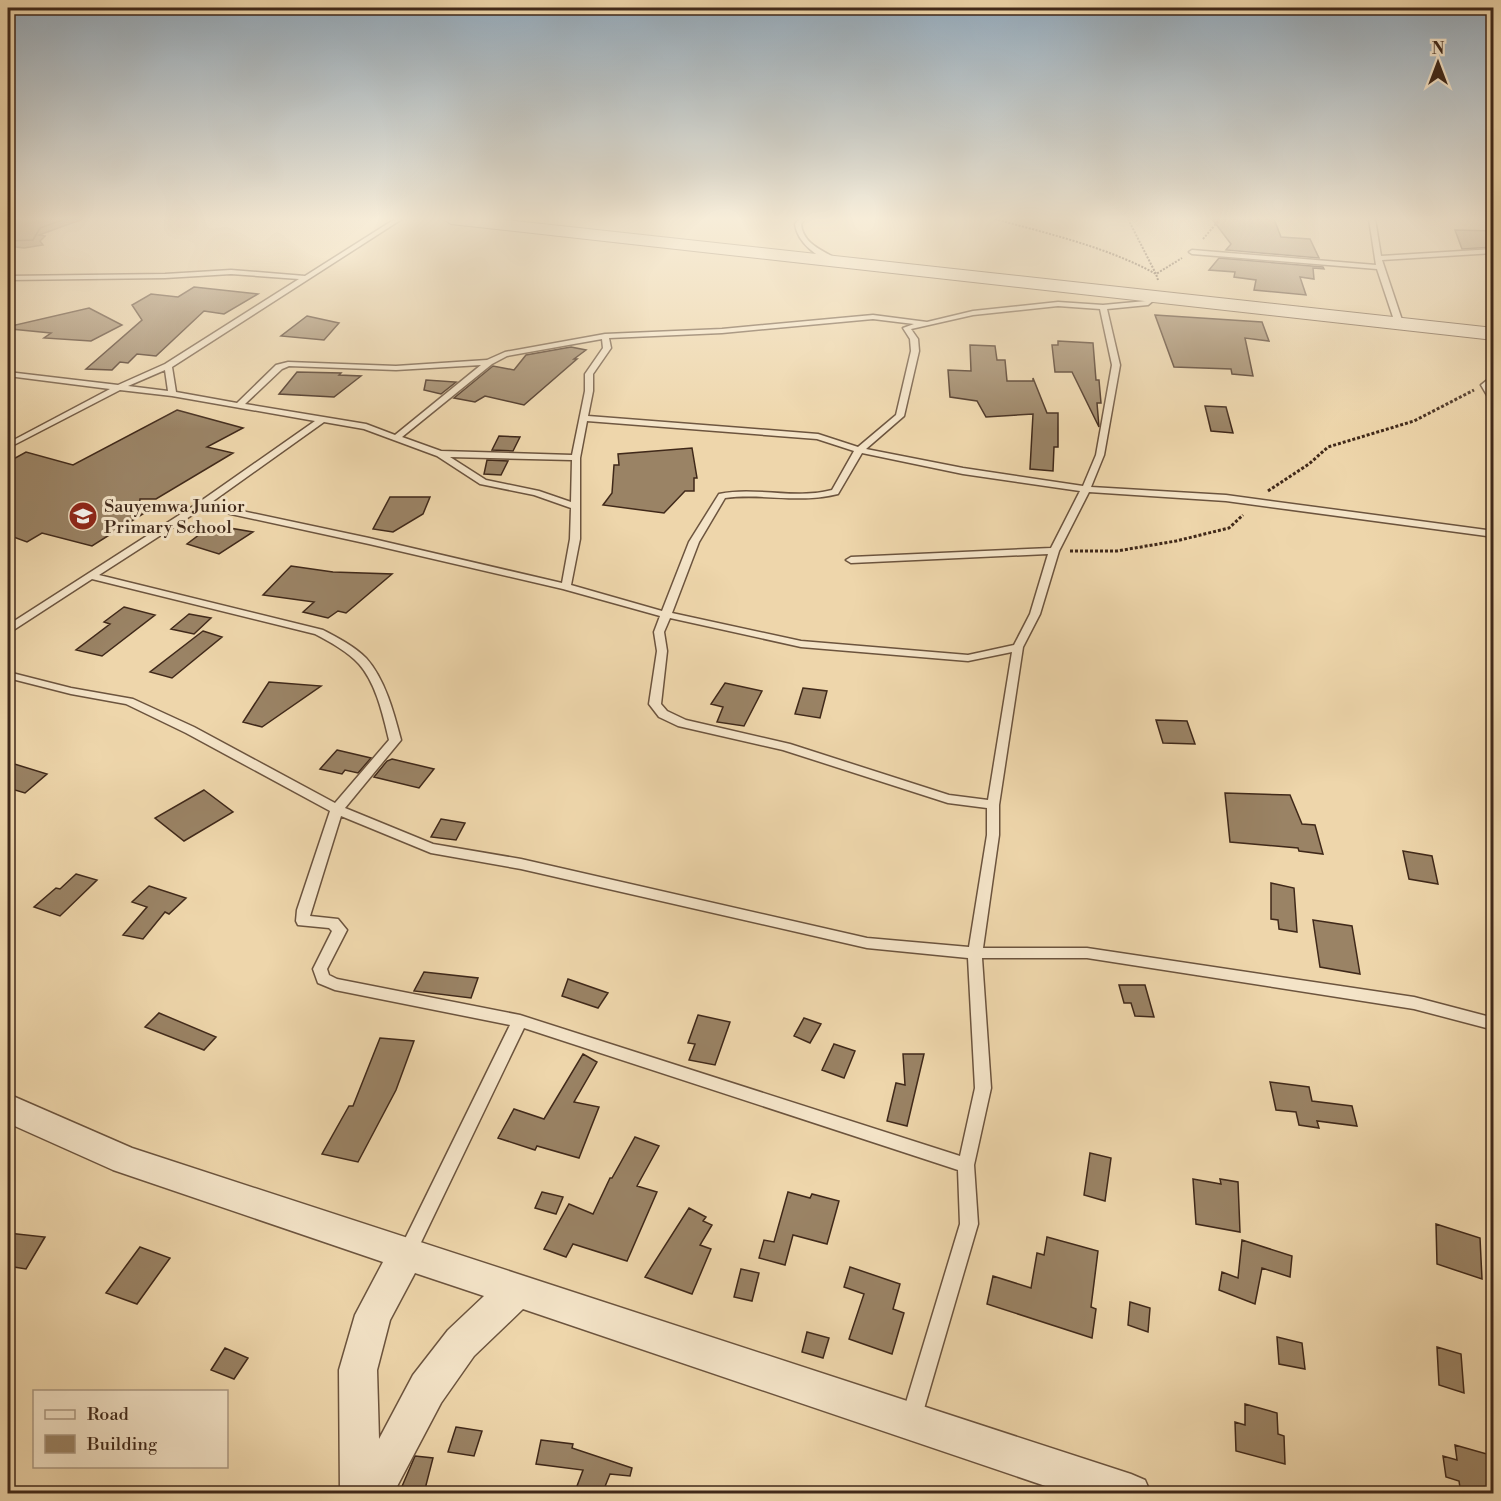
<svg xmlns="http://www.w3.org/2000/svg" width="1501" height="1501" font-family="'Libre Bodoni',serif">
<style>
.water{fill:#b39b7a;stroke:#856d54;stroke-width:1.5}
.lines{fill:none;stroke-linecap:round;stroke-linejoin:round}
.shore{stroke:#7a624a;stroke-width:1.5}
.building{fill:#9a8365;stroke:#40291a;stroke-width:1.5}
.service-casing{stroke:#6c543e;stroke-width:3}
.minor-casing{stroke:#6c543e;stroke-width:3}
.tertiary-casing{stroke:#6c543e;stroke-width:2}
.path-far1{stroke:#40291a;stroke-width:2;stroke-dasharray:2 1.5;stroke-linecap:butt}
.path{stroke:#40291a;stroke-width:3;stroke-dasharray:3 2;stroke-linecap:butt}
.service{fill:#f4e4c8;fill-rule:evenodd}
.minor{fill:#f4e4c8;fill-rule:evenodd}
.tertiary{fill:#f4e4c8;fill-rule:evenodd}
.labels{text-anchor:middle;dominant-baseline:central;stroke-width:6;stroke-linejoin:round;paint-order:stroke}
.far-poi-label{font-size:18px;fill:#40291a;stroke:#f4e4c8;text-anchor:start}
</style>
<rect width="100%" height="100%" fill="#eed6ab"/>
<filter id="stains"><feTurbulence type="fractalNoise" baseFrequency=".00333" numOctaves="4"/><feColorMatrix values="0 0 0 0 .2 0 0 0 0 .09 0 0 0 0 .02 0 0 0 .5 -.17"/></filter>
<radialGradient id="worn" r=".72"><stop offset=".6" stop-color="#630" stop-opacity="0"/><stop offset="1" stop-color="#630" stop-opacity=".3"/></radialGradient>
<!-- water -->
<path class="water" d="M8 219H83L39 235 45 236 40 241 43 245 24 248 8 246Z"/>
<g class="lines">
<!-- shore -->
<path class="shore" d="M8 241 33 240 40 228 65 219"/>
</g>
<!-- building -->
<path class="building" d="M1212 219H1274L1281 237 1310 239 1319 258 1226 250 1231 244Z
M1455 230 1494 231V247L1462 249Z
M1219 258 1323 267 1324 269 1313 268 1314 279 1300 277 1306 295 1254 290 1256 280 1234 277 1235 272 1209 270Z
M194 287 258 294 224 314 204 311 156 356 137 354 128 363 120 362 112 370 86 369 142 320 132 305 151 294 178 297Z
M89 308 122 325 91 341 44 338 51 333 11 329V326Z
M1155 315 1262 322 1269 341 1245 338 1253 376 1232 374 1231 369 1174 367Z
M307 316 339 323 324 340 281 336Z
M1058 341 1093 343 1096 380H1099L1101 403H1097L1099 427 1072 372H1055L1052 345H1058Z
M970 345 995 346 997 360H1005L1007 381H1033V378L1047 413H1058V447H1054L1053 471 1030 469 1033 414 986 417 977 401 950 397 948 370 971 371Z
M571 347 586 350 574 359H577L524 405 485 396 475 402 454 398 493 366 514 370 526 355Z
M297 372 341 373 339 375 361 376 334 397 279 394Z
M426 380 456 382 441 394 424 390Z
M1205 406 1226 407 1233 433 1211 431Z
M177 410 243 428 207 447 233 453 156 499H140L139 508 149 510 92 546 42 533 27 542 8 535V462L26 452 73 465Z
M499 436 520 437 513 451 492 450Z
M692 448 697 478H694V491H685L664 513 603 505 612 493 614 465H619L618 454Z
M487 460 508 461 501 475 484 474Z
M390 497H430L423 514 393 532 373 529Z
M212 525 253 532 219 554 187 544Z
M291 566 333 572 392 574 346 613 338 611 328 618 303 612 314 602 263 595Z
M124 607 155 615 102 656 76 650 110 624 104 622Z
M189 614 211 618 194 634 171 629Z
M203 631 222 637 172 678 150 672Z
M269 682 321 686 262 727 243 722Z
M725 683 762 691 744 726 717 722 723 707 711 704Z
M803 688 827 691 820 718 795 714Z
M1156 720 1187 721 1195 744 1163 743Z
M337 750 371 758 358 773 345 770 342 774 320 769Z
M392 759 434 769 419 788 374 777 387 761Z
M8 762 47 774 25 793 8 788Z
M204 790 233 812 184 841 155 818Z
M1225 793 1290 795 1302 824 1315 825 1323 854 1299 851 1298 848 1230 842Z
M441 819 465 823 456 840 431 837Z
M1403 851 1432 856 1438 884 1409 879Z
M76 874 97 880 60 916 34 907 56 888 60 889Z
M1271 883 1294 888 1297 932 1279 929 1278 920 1271 919Z
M149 886 186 898 169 914 165 912 143 939 123 935 147 907 132 902Z
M1313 920 1352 926 1360 974 1320 967Z
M424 972 478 978 471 998 414 991Z
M568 979 608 993 598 1008 562 996Z
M1119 985H1145L1154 1017 1135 1016 1131 1003H1124Z
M159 1013 216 1037 204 1050 145 1027Z
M698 1015 730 1022 715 1065 689 1060 695 1044 688 1043Z
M804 1018 821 1024 810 1043 794 1036Z
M380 1038 414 1041 396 1090 358 1162 322 1154 349 1106H353Z
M834 1044 855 1051 844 1078 822 1070Z
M583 1054 597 1062 574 1102 599 1107 579 1158 537 1146 535 1150 498 1138 514 1109 544 1119Z
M903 1054H924L907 1126 887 1121 896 1083 905 1085Z
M1270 1082 1309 1087 1312 1101 1352 1106 1357 1126 1317 1121 1319 1128 1299 1125 1296 1112 1276 1110Z
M635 1137 659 1146 637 1186 657 1192 627 1261 573 1244 566 1257 544 1249 569 1204 593 1214 610 1178H612Z
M1090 1153 1111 1158 1105 1201 1084 1195Z
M1193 1179 1221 1184 1220 1179 1238 1182 1240 1232 1196 1224Z
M542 1192 563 1197 556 1214 535 1208Z
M788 1192 810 1198 812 1194 839 1201 827 1244 793 1235 785 1265 759 1258 764 1240 774 1242Z
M689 1208 706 1217 703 1221 712 1225 700 1245 711 1249 692 1294 645 1277Z
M1436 1224 1480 1238 1482 1279 1437 1264Z
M8 1233 45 1237 26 1269 8 1266Z
M1047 1237 1098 1251 1091 1307 1096 1309 1092 1338 987 1304 993 1276 1031 1288 1037 1253 1044 1255Z
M1242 1240 1292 1256 1290 1277 1262 1268 1255 1304 1219 1290 1222 1272 1238 1278Z
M140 1247 170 1258 137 1304 106 1293Z
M850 1267 900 1284 893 1309 904 1313 892 1354 849 1339 864 1294 844 1287Z
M741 1269 759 1273 752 1301 734 1297Z
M1130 1302 1150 1308 1148 1332 1128 1325Z
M807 1332 829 1338 823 1358 802 1352Z
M1277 1337 1302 1343 1305 1369 1279 1364Z
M1437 1347 1461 1354 1464 1393 1439 1385Z
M225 1348 248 1358 234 1379 211 1370Z
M1245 1404 1277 1413 1278 1434 1284 1436 1285 1464 1236 1451 1235 1422 1245 1425Z
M456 1427 482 1431 474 1456 448 1452Z
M541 1440 573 1444 572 1448 632 1468 630 1476 610 1474 602 1494H574L583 1470 536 1464Z
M1455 1445 1494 1456V1494H1461L1459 1481 1446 1477 1443 1456 1457 1460Z
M415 1456 433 1458 424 1493 400 1491Z"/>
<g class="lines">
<!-- service casing -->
<g class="service-casing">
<path id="service" d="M395 219H402L172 367 176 392 237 403 276 365 288 362 396 366 487 360 505 352 605 334 722 329 873 315 927 322 973 311 1058 302 1103 305 1146 301 1156 294 1159 296 1148 305 1107 309 1120 365 1104 455 1091 487 1226 495 1494 531V537L1226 501 1089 492 1059 551 1040 614 1023 647 999 805V835L983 948H1087L1414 997 1494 1018V1030L1414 1009 1087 958H982L991 1088 974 1165 978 1224 921 1419 918 1426 911 1429 904 1426 901 1419 960 1224 958 1170 524 1028 413 1259 407 1261 401 1259 398 1253 401 1247 510 1025 335 990 318 983 313 969 332 931 329 928 298 925 296 921 297 910 330 811 186 733 126 704 71 694 8 678V672L71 688 133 699 194 727 335 803 389 740C383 715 376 683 359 664 347 651 330 642 315 634L92 579 12 631 8 632V625L198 503 315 421 172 396 120 390 8 448V443L110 389 8 376V372L118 385 165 364 299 279 231 274 165 278 8 280V276L165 274 231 270 305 276ZM1058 306 1100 309 1112 365 1096 455 1083 486 963 468 866 449 904 416 919 351 918 339 911 329 973 315ZM873 319 914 324 903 328 910 339 911 351 896 415 858 447 818 434 588 416 593 391V374L611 348 609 338 722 333ZM602 339 603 348 585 374V391L572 455 441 451 402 437 492 364 507 356ZM481 365 395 435 366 424 245 404 282 369 289 366 396 370ZM165 370 168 391 128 386ZM587 421 817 439 854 451 832 490C794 500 756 486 719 494L689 542 662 611 571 585 580 539V458ZM324 422 364 429 437 456 480 484 534 495 571 508 570 539 562 583 369 538 209 504ZM862 453 963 474 1080 491 1051 548 851 557 846 560 851 563 1048 554 1030 614 1014 645 968 655 801 641 672 613 699 542 725 498C764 493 799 504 838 494ZM450 457 572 460 571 502 539 491 486 480ZM203 508 369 544 563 589 660 616 654 632 657 651 649 704 659 717 678 726 783 750 948 803 987 808V835L969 947 867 938 521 859 433 844 345 808 401 740C394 713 385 679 366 658 354 646 338 638 323 630L99 575ZM670 618 801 647 968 661 1012 652 988 800 949 795 790 744 686 720 667 711 661 704 667 651 664 632ZM341 816 431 853 521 869 867 948 968 958 975 1088 960 1156 520 1015 337 979 329 975 327 969 347 930 338 919 310 916Z
M799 219H805L801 224C803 244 822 250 837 259V261C819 261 797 242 795 224Z
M1369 219H1375L1381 256 1494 249V253L1382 260 1403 323 1399 325 1395 323 1377 269 1192 254 1189 252 1192 250 1376 265Z
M1491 377H1494V383L1489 386 1494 393V402H1491L1481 385Z"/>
</g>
<!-- minor casing -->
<g class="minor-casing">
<path id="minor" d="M8 1094 132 1148 1131 1474 1145 1480 1151 1494H1069L523 1309 474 1356 441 1403 393 1494H340L339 1370 355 1315 383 1262 113 1170 8 1123ZM415 1273 484 1296 448 1330 413 1375 379 1439 377 1370 390 1320Z"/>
</g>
<!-- tertiary casing -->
<g class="tertiary-casing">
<path id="tertiary" d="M443 219H496L1494 328V340L451 224Z"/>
</g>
<!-- path-far1 -->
<path class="path-far1" d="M995 219C1049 234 1107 247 1156 274L1158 280
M1128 219 1156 274 1182 258
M1203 239 1220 219"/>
<!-- path -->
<path class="path" d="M1268 491 1309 464 1328 447 1414 421 1474 390
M1070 551H1117L1176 541 1229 528 1243 515"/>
<!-- service -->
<use href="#service" class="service"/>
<!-- minor -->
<use href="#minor" class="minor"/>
<!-- tertiary -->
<use href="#tertiary" class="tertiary"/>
</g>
<!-- sky -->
<linearGradient id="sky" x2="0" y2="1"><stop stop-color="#93aabc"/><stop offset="0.51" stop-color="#f7edd9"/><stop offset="1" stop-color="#f7edd9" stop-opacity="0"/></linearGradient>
<rect width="1501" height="429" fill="url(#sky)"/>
<!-- icons -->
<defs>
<g id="school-disc" transform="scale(1.5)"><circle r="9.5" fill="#8f2418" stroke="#f4e4c8"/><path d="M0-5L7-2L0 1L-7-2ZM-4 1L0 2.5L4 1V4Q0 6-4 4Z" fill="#fff"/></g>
</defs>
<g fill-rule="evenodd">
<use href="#school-disc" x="83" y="516"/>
</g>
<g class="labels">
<!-- far-poi labels -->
<g class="far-poi-label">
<text x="104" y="506">Sauyemwa Junior<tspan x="104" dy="21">Primary School</tspan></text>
</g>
</g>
<!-- margin -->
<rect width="1501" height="1501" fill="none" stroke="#eed6ab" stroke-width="30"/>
<rect x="9" y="9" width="1483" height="1483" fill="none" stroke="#40291a" stroke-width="3"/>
<rect x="15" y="15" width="1471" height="1471" fill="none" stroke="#40291a" stroke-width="1.5"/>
<!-- legend -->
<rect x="33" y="1390" width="195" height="78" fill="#f4e4c8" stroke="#ac9982" stroke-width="1.5"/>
<rect x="45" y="1410" width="30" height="9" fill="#f4e4c8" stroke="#ac9982" stroke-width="1.5"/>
<text x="87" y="1420" font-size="18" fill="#40291a">Road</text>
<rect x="45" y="1435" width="30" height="18" fill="#9a8365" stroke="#ac9982" stroke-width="1.5"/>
<text x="87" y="1450" font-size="18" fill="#40291a">Building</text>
<!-- north arrow -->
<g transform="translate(1438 63)" stroke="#f4e4c8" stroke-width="4.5" paint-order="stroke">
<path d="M0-4.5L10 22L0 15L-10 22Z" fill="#40291a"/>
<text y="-9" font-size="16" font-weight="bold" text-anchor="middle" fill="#40291a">N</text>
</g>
<rect width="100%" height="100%" filter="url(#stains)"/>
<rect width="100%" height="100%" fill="url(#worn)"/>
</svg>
